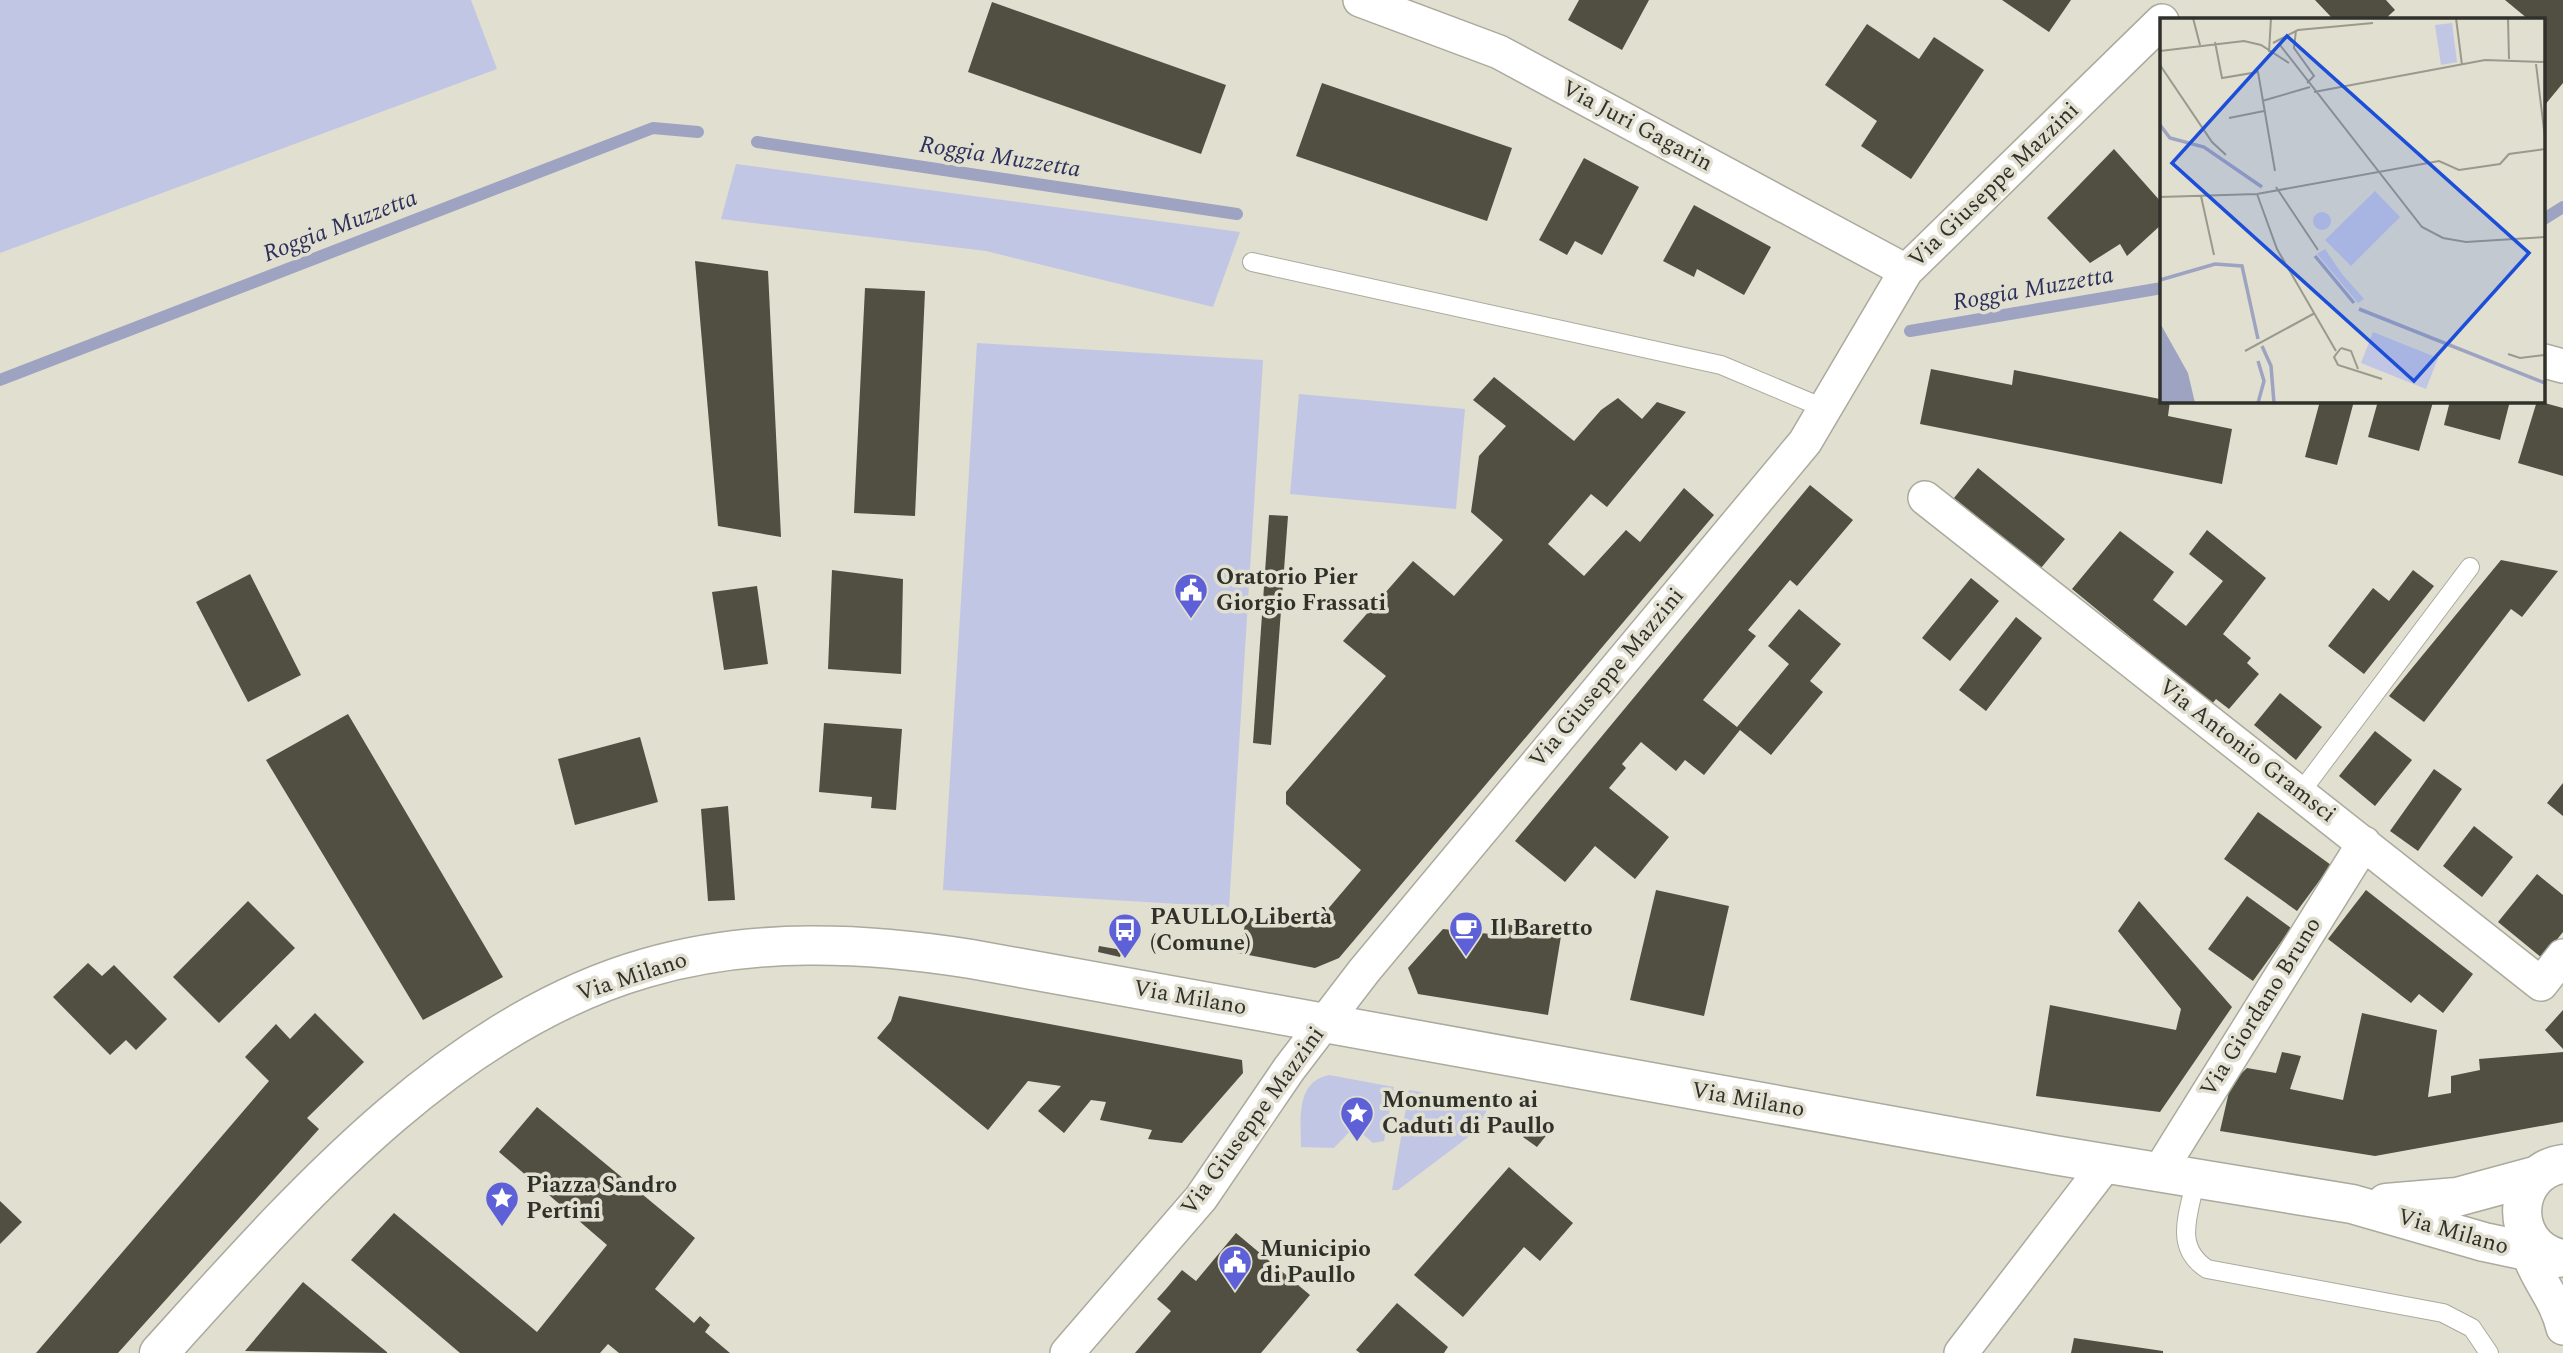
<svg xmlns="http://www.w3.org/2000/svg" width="2563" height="1353" font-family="Spectral,serif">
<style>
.green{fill:#c1c6e4}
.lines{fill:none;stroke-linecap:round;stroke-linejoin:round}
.stream{stroke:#9ea3c1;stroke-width:12}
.building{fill:#504f42}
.lane-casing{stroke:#abaa9c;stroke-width:20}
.street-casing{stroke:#abaa9c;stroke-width:36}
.secondary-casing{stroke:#abaa9c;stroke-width:41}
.lane{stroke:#fff;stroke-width:18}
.street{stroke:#fff;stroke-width:33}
.secondary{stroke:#fff;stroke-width:38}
.labels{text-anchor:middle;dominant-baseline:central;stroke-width:7;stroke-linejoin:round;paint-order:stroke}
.street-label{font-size:23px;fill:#31312b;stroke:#e0dfd0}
.poi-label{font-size:23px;font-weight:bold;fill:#31312b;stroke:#e0dfd0;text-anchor:start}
.water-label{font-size:24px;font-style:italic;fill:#2d305a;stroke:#e0dfd0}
.inset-river{fill:none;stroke:#9ea3c1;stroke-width:3.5}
.inset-road{fill:none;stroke:#9a998e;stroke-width:2}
.view{fill:#1d4ed8;fill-opacity:0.15;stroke:#1d4ed8;stroke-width:3.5}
.inset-edge{fill:none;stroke:#31312b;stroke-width:3.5}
</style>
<rect width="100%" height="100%" fill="#e0dfd0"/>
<!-- green -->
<path class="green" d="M0 0H471L497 69 0 253Z
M736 164 1240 232 1213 307 986 251 721 219Z
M977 343 1263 360 1229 907 943 890Z
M1299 394 1465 409 1456 509 1290 494Z
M1329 1075 1394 1087 1384 1141 1373 1143 1354 1127 1334 1148 1301 1147C1301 1120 1295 1082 1329 1075Z
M1409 1090 1490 1104 1477 1129 1467 1138 1398 1190H1392Z"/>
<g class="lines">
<!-- stream -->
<path class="stream" d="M757 142 1237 214
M2544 219 2563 207
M1910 331 2162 288
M0 380 653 128 698 132"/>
</g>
<!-- building -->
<path class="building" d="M1579 0H1649L1622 50 1568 20Z
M2002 0H2071L2049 32Z
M2315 0H2386L2395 10 2385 19H2333Z
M2505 0H2563V83L2544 106V19H2528Z
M992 2 1226 85 1201 154 968 72Z
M1867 24 1919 59 1934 37 1984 70 1911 179 1861 146 1877 121 1825 85Z
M1322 83 1512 148 1487 221 1296 156Z
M2114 149 2162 203V224L2127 256 2120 244 2090 263 2047 218Z
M1584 158 1639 187 1602 255 1575 241 1567 255 1539 240Z
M1694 205 1771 247 1744 295 1697 269 1694 277 1663 261Z
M695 261 768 271 781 537 718 526Z
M865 288 925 291 915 516 854 513Z
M1931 369 2012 385 2014 370 2170 401 2168 416 2232 429 2222 484 1920 424Z
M1494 377 1574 441 1601 410 1618 398 1642 419 1657 402 1686 412 1607 507 1591 494 1548 544 1584 576 1626 530 1640 542 1684 488 1714 515 1339 958 1315 968 1238 953 1247 917 1298 926 1322 916 1361 870 1286 804V792L1386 676 1343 641 1413 561 1454 596 1503 540 1471 512 1479 456 1506 426 1473 400Z
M2320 401H2354L2337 465 2305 457Z
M2378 401 2433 402 2419 451 2368 437Z
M2450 401H2510L2500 440 2444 425Z
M2537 401 2563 408V476L2518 463Z
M1978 468 2065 539 2041 568 1954 498Z
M1810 485 1853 520 1797 586 1790 580 1748 630 1756 636 1703 700 1737 727 1789 664 1768 646 1799 609 1841 644 1810 681 1823 692 1771 755 1740 730 1704 775 1685 760 1676 771 1641 742 1622 764 1626 768 1609 788 1669 837 1635 879 1595 846 1565 882 1515 841Z
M1269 515 1288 516 1271 745 1253 743Z
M2207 530 2266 578 2223 634 2251 658 2247 663 2259 674 2229 709 2216 699 2212 704 2072 589 2120 531 2174 572 2153 600 2186 626 2223 581 2189 554Z
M2501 560 2558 571 2522 617 2511 609 2424 722 2389 696Z
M832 570 903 579 901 674 828 669Z
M2413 570 2434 586 2364 674 2328 646 2373 588 2389 601Z
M250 574 301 675 248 702 196 602Z
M1971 578 1999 601 1950 661 1922 638Z
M757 586 768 664 724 670 712 592Z
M2016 617 2042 638 1986 711 1959 690Z
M2280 693 2322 727 2296 760 2254 725Z
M348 714 503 977 423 1020 266 760Z
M824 723 902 729 896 810 871 808 872 797 819 792Z
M2375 731 2412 760 2375 806 2339 776Z
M640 737 658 802 575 825 558 759Z
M2434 769 2462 789 2418 851 2390 831Z
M2563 783V816L2547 803Z
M728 806 735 900 708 901 701 809Z
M2258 812 2331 865 2297 911 2224 859Z
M2474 826 2513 857 2482 897 2443 866Z
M2537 874 2563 895V932L2542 958 2498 922Z
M1656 890 1729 906 1704 1016 1630 1000Z
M2366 890 2473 974 2443 1013 2419 994 2411 1003 2328 939Z
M2247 896 2291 928 2253 981 2208 949Z
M248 901 295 948 219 1023 173 977Z
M2139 901 2232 1007 2160 1112 2036 1096 2050 1005 2176 1030 2181 1009 2118 931Z
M1493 921 1561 936 1548 1015 1418 994 1408 968 1443 929 1490 934Z
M1099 946 1122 950 1120 957 1098 952Z
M88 963 102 976 114 965 167 1019 136 1050 126 1040 110 1055 53 997Z
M899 996 1242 1060 1243 1073 1182 1143 1148 1139 1152 1130 1100 1120 1106 1102 1091 1100 1064 1133 1038 1111 1061 1086 1028 1081 988 1130 877 1038 891 1021Z
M2563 1010V1049L2545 1030Z
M315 1013 364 1062 307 1118 319 1129 118 1353H36L269 1081 245 1057 276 1024 290 1039Z
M2362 1013 2437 1030 2428 1097 2451 1093V1076L2480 1070 2479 1059 2563 1052V1122L2375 1156 2220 1131 2231 1083 2247 1068 2276 1073 2282 1052 2301 1056 2290 1089 2343 1100Z
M537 1107 695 1238 655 1289 694 1323 700 1316 710 1325 705 1332 730 1353H619L608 1344 600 1353H460L351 1260 394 1213 537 1332 607 1245 499 1152Z
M1539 1117 1553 1127 1537 1147 1523 1137Z
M1509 1167 1573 1223 1540 1261 1524 1247 1463 1317 1414 1275Z
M0 1201 22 1222 0 1244Z
M1236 1233 1310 1295 1261 1353H1135L1171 1311 1157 1299 1166 1289 1182 1270 1196 1281Z
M303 1282 388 1353 245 1351Z
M1397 1303 1448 1347 1444 1353H1360L1356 1350Z
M2074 1338 2163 1351V1353H2071Z"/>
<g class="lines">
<!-- lane casing -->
<g class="lane-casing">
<path id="lane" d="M1252 262 1721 365 1826 409
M2300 793 2470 567
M2196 1177C2190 1212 2172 1246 2207 1269L2443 1313 2472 1328 2489 1353"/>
</g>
<!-- street casing -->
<g class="street-casing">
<path id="street" d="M1360 0 1499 52 1906 271
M2544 361 2563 366
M1925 498 2541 984 2563 956
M2159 1172 2364 843
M2524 1229C2527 1273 2554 1290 2563 1328
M1067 1353 1201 1198 1289 1069 1364 971 1805 442 1906 271 2162 21
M1961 1353 2106 1164"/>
</g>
<!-- secondary casing -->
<g class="secondary-casing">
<path id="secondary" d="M2386 1203 2457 1197 2538 1175
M2558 1258C2507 1244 2512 1171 2563 1164
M159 1353C293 1205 447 1025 646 968 752 937 864 942 971 959L2054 1155 2352 1204 2484 1242 2555 1257"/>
</g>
<!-- lane -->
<use href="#lane" class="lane"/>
<!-- street -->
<use href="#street" class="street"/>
<!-- secondary -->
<use href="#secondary" class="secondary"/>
</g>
<!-- icons -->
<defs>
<g id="civic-pin" transform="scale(1.75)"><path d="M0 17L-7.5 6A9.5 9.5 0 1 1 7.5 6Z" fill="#5e60d8" stroke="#e0dfd0"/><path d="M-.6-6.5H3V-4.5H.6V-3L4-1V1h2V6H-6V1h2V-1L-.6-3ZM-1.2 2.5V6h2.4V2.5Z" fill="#fff"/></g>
<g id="cafe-pin" transform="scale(1.75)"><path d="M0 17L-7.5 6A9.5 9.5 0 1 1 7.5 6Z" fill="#5e60d8" stroke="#e0dfd0"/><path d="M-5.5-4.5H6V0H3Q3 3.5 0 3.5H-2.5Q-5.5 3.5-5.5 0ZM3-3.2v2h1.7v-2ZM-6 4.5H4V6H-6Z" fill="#fff"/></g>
<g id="bus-pin" transform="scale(1.75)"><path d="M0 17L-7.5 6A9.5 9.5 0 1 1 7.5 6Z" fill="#5e60d8" stroke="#e0dfd0"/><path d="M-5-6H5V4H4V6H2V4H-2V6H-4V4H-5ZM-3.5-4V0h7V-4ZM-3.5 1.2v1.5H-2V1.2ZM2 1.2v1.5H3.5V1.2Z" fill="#fff"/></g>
<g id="sight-pin" transform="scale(1.75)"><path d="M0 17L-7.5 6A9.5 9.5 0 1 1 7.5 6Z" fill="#5e60d8" stroke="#e0dfd0"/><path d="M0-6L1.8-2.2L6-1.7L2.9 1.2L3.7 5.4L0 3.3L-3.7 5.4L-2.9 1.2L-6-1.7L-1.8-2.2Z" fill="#fff"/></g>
</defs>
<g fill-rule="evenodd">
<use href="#civic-pin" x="1191" y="590"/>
<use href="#cafe-pin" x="1466" y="928"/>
<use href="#bus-pin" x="1125" y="930"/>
<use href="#sight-pin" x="1357" y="1113"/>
<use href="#sight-pin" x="502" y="1198"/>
<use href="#civic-pin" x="1235" y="1262"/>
</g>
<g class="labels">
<!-- street labels -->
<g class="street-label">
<text transform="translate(1637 126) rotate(28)">Via Juri Gagarin</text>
<text transform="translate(1994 185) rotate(-44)">Via Giuseppe Mazzini</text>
<text transform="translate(1607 678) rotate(-50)">Via Giuseppe Mazzini</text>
<text transform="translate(2247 751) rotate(38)">Via Antonio Gramsci</text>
<text transform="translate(632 977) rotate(-18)">Via Milano</text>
<text transform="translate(1190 998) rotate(10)">Via Milano</text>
<text transform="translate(2261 1007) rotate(-58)">Via Giordano Bruno</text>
<text transform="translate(1748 1100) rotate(10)">Via Milano</text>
<text transform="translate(1253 1121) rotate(-54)">Via Giuseppe Mazzini</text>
<text transform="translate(2453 1232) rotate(16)">Via Milano</text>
</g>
<!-- poi labels -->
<g class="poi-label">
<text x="1216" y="577">Oratorio Pier<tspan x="1216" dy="26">Giorgio Frassati</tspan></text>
<text x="1150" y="917">PAULLO Libertà<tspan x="1150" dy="26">(Comune)</tspan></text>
<text x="1490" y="928">Il Baretto</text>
<text x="1382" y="1100">Monumento ai<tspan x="1382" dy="26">Caduti di Paullo</tspan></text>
<text x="526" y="1185">Piazza Sandro<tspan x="526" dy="26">Pertini</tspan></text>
<text x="1260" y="1249">Municipio<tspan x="1260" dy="26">di Paullo</tspan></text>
</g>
<!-- water labels -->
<g class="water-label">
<text transform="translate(1000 157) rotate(9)">Roggia Muzzetta</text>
<text transform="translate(340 226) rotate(-21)">Roggia Muzzetta</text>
<text transform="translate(2033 289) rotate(-10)">Roggia Muzzetta</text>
</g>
</g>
<!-- overview -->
<g transform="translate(2160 18)">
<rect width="385" height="385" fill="#e0dfd0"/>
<path d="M292 5 297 44 281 47 275 7ZM215 173 240 199 191 248 165 222ZM153 203a9 9 0 1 1 18 0a9 9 0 1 1-18 0ZM165 231 182 256 204 281 198 285 157 236ZM213 314 278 340 266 371 201 345Z" fill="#c1c6e4"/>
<path d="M0 305 28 355 35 385H0Z" fill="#9ea3c1"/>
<path class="inset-river" d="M0 107 10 120 44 129 102 169M155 238 194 285M0 262 55 246 82 248 98 321M199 291 385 365M102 328 111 348 114 385M98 343 104 363 98 385"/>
<path class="inset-road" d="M33 0 40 27M296 0 302 47M348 0 349 41M136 12 134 30 154 58 147 65M55 24 62 60 98 54 115 153M113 25 138 12 213 5M120 27 262 209 283 220 306 224 385 219M0 33 84 23 101 27 129 45M109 34 111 0M376 46 385 120M0 47 52 124 66 137M154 74 325 42 385 44M102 83 150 69M69 100 104 93M116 169 158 232M97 176 117 231 176 333M41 178 54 237M0 179 97 176 279 143 299 152 340 146 349 136 385 131M181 330 174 339 178 347 222 361M181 330 191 333 198 351M85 333 155 295M348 336 360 340 385 337"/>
<path class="view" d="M127 18 369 235 254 363 12 145Z"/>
<rect width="385" height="385" class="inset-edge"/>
</g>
</svg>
